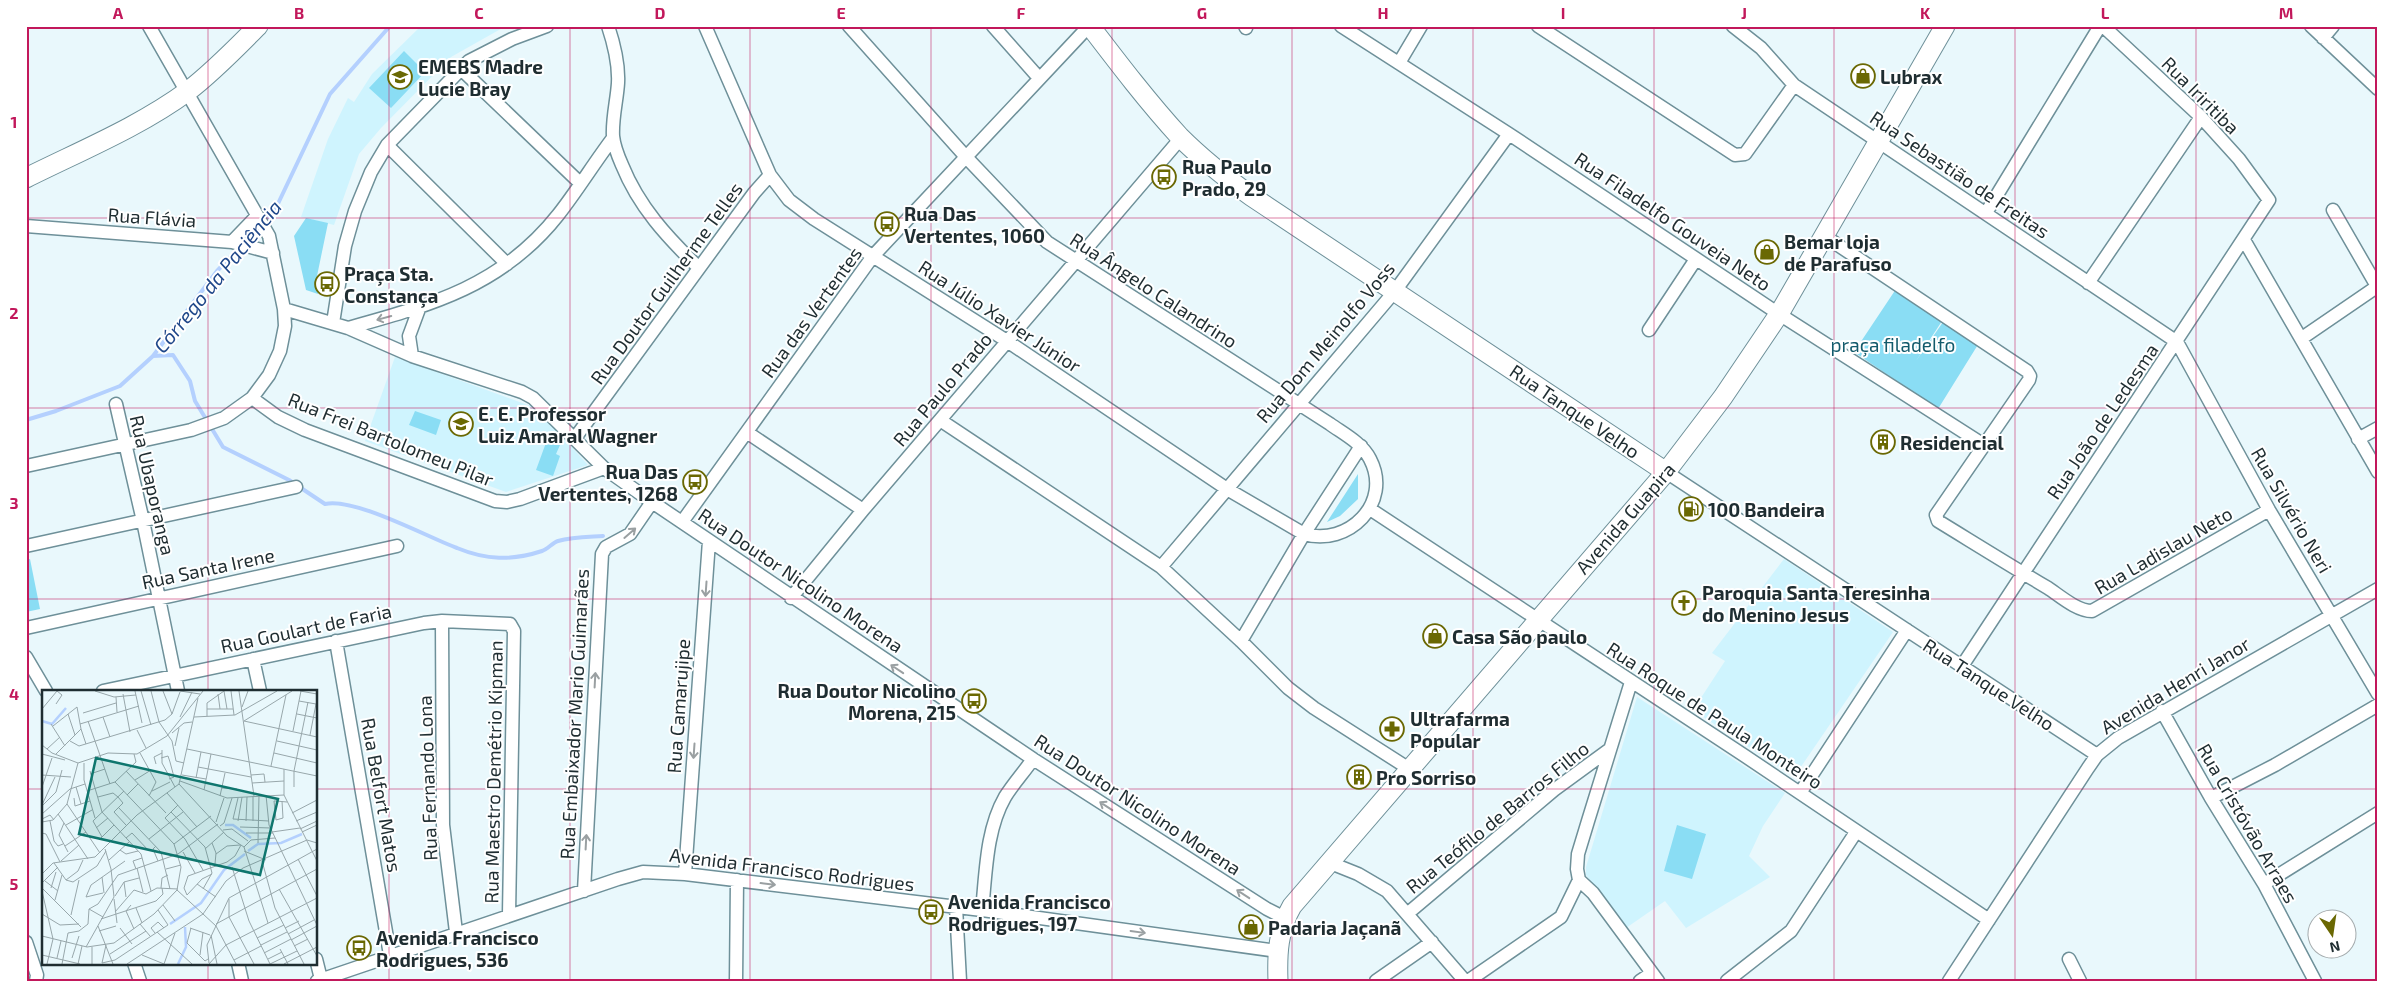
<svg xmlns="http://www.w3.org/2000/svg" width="2404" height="1007" font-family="'Exo 2',sans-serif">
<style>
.built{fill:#cff4fe}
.green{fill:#8addf4}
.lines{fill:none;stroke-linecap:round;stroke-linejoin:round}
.stream{stroke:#b4d0fe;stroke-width:4}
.street-casing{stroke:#6e9099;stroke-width:15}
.secondary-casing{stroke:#6e9099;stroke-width:21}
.street{stroke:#fff;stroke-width:12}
.secondary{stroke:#fff;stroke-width:19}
.oneway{stroke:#9aa0a2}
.grid{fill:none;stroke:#c2185b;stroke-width:1;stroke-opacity:0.55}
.labels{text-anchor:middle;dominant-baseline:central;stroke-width:4;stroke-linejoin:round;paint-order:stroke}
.poi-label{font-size:19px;font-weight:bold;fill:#1f2d31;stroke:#fff;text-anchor:start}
.street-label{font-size:19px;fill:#1f2d31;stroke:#fff}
.park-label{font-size:19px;fill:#135b6c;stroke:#fff}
.water-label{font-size:20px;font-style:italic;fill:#20488a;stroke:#fff}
.inset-river{fill:none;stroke:#b4d0fe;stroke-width:2.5}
.inset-road{fill:none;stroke:#98a7ab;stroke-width:1}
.view{fill:#0f766e;fill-opacity:0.15;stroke:#0f766e;stroke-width:2.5}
.inset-edge{fill:none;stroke:#1f2d31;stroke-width:2.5}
.neatline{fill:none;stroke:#c2185b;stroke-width:2}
.grid-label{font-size:16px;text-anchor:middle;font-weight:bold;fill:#c2185b}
</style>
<rect width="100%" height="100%" fill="#e9f8fc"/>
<!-- built -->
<path class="built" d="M421 26H506L451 57 381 128 359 154 334 225 301 217 328 139 348 98 354 102 372 74Z
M395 357 536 408 588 465 506 492 365 441Z
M1784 559 1893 632 1794 777 1693 710 1725 661 1712 653Z
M1637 697 1785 793 1763 826 1749 856 1770 877 1686 928 1665 901 1626 928 1586 875V867Z"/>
<!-- green -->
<path class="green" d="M404 51 425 72 391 108 369 88Z
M306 218 328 223 317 276 318 294 306 290 294 236Z
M1896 289 1942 321 1916 361 1943 322 1979 343 1938 409 1854 352Z
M415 411 441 420 436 435 409 425Z
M547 440 560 445 556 454 560 456 553 476 536 470Z
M1358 474V499L1340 516 1327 522Z
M30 559 40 609 26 612V560Z
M1677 825 1706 834 1692 879 1664 871Z"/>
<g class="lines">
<!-- stream -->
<path class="stream" d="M245 242 275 210 330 94 390 26
M153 356 173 355 190 381 195 401 223 447 289 480 325 504C354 497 427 537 457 548 486 560 512 561 542 551 548 549 552 543 558 541 572 537 588 537 603 536
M26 420 56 411 120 386 153 356 217 271 240 247"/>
<!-- street casing -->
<g class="street-casing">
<path id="street" d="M608 26C614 44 619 64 618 83 617 100 612 118 613 136 614 146 618 156 622 165 639 207 667 237 699 268
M705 26 770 175 789 200 814 219 1007 341 1227 489 1304 534C1348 547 1393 503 1370 459 1362 443 1344 434 1330 424L1047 242 966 157 849 26
M993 26 1039 78
M1245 26 1246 28
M1341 26 1509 134 1779 314 1984 445
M1538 26 1735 155 1745 154 1794 85
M1733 26 1761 48 1794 85 2177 342 2269 510 2378 694
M2311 26 2378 89
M2323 38 2333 26
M1399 63 1421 26
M460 68 580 183
M387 145 507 264
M2333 210 2378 288
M1986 213 2100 26
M26 226 232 242 273 253
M1823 235 2027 371 2030 376 2029 380 1936 515 1938 521C1974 543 2011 566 2048 588 2060 596 2077 611 2092 611L2269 510
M2244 240 2378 472
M232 242 257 216
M2088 283 2201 117
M284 309 348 328 412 356 522 392 533 398 604 468 652 502 1033 759 1267 909 1285 918
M333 323 345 246 355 211 371 172 387 145 469 61 512 39 547 26
M348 328C431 305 502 286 558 215 577 191 594 163 613 138
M1649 330 1696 259
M2302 338 2378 286
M412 356 409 336 419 309
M252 398 278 417 305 430 495 501 507 502 520 499 604 468
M116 404 143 521 178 691
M940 420 1161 567 1241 641 1288 688 1314 708 1411 770
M748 433 863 510
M575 438 754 193 770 175
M2358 439 2378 428
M26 466 191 430 224 418 252 398 269 375 280 351 285 326 284 309 269 236 149 26
M1666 472 2097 755
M1370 509 1745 756 1989 920
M682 522 873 256 1089 26
M26 546 296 487
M1161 567 1395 291 1509 134
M791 598 863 510 1181 138
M442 621 443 825 456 932
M26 628 397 546
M336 641 390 955
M1241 641 1304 534 1361 446
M26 657 46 691
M253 659 260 691
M1962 666 2269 200 2239 159 2201 117 2103 26
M1631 682 1588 821 1578 854 1577 869 1579 880 1593 893 1658 981
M103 691 424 623 442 621 510 624 514 631 509 914
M2162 711 2211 798 2264 884 2315 981
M1800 793 1907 630
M2211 798 2275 765 2378 705
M1328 862 1358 874 1387 891 1465 981
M685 874 709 541
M2264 884 2378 813
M584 891 602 554 606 547 630 534 652 502
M956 907 960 981
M982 910C986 873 986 830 1005 797 1013 784 1024 772 1033 759
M1407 914 1554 790 1610 749
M26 942 37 975 36 981
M316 959 321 979
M2069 959 2080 981
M134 963 140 981
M238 963 242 981
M317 981 618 879 643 872 685 874 982 910 1277 951
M736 981 737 880
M1376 981 1432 942
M1468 981 1561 917 1579 880
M1640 981 1652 973
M1727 981 1791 931 1856 832
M1949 981 2088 768 2097 755 2118 738 2378 589"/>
</g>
<!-- secondary casing -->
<g class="secondary-casing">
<path id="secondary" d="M1090 26C1119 64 1148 102 1180 137 1202 159 1226 178 1251 196L1666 472
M26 178C80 151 139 127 188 91 213 72 235 49 258 26
M1278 981C1277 954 1278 930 1292 906L1666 472 1723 397 1779 314 1945 26"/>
</g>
<!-- street -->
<use href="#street" class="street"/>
<!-- secondary -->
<use href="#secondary" class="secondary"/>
</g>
<!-- one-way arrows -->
<defs><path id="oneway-shaft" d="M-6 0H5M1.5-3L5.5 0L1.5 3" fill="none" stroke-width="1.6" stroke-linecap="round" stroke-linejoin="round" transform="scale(1.25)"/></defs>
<g class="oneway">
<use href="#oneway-shaft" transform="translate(384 318) rotate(165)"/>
<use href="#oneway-shaft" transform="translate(630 533) rotate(-41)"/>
<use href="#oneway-shaft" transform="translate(706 589) rotate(94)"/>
<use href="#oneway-shaft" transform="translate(897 669) rotate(-146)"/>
<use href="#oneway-shaft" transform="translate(595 680) rotate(-87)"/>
<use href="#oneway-shaft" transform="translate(694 751) rotate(94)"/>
<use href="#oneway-shaft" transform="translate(1106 806) rotate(-147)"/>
<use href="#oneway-shaft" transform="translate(586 842) rotate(-87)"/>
<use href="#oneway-shaft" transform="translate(768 884) rotate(7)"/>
<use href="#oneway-shaft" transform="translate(1243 894) rotate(-147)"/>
<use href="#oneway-shaft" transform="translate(1138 932) rotate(8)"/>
</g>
<!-- grid -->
<path class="grid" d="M208 26V691M389 26V981M570 26V981M750 26V981M931 26V981M1112 26V981M1292 26V981M1473 26V981M1654 26V981M1834 26V981M2015 26V981M2196 26V981M26 218H2378M26 408H2378M26 599H2378M26 789H44M316 789H2378M208 963V981"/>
<!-- icons -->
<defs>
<g id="shop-ring" transform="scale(1.25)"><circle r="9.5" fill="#fff" stroke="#6a6803" stroke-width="1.5"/><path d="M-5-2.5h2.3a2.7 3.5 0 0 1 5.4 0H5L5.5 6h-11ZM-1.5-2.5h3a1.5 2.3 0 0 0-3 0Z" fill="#6a6803"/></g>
<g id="school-ring" transform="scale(1.25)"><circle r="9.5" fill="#fff" stroke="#6a6803" stroke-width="1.5"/><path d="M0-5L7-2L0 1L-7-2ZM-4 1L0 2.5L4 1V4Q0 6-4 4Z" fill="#6a6803"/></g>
<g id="bus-ring" transform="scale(1.25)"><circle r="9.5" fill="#fff" stroke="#6a6803" stroke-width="1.5"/><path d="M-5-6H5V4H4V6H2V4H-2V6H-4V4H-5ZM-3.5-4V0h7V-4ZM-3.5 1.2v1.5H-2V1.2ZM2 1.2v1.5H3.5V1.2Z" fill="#6a6803"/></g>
<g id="building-ring" transform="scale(1.25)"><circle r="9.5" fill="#fff" stroke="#6a6803" stroke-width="1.5"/><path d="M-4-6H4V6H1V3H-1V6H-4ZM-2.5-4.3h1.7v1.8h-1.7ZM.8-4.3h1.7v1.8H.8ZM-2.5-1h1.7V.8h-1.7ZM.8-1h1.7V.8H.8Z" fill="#6a6803"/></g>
<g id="fuel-ring" transform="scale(1.25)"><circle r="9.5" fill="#fff" stroke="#6a6803" stroke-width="1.5"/><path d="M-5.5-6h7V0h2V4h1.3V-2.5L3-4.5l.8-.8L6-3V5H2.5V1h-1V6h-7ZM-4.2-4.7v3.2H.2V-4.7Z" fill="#6a6803"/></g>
<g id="church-ring" transform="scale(1.25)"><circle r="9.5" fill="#fff" stroke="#6a6803" stroke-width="1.5"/><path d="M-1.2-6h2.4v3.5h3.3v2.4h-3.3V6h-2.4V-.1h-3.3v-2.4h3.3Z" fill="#6a6803"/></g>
<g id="pharmacy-ring" transform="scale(1.25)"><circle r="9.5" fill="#fff" stroke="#6a6803" stroke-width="1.5"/><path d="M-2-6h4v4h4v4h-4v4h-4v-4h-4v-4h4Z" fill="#6a6803"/></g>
</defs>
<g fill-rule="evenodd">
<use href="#shop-ring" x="1863" y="76"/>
<use href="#school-ring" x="400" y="77"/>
<use href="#bus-ring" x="1164" y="177"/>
<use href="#bus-ring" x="887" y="224"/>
<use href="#shop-ring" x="1767" y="252"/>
<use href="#bus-ring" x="327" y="284"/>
<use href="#school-ring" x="461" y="424"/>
<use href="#building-ring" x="1883" y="442"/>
<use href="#bus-ring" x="695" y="482"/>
<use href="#fuel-ring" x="1691" y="509"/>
<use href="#church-ring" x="1684" y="603"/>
<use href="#shop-ring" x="1435" y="636"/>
<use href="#bus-ring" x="974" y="701"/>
<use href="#pharmacy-ring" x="1392" y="729"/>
<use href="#building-ring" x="1359" y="777"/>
<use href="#bus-ring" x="931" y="912"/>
<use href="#shop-ring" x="1251" y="927"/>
<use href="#bus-ring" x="359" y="948"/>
</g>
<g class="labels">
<!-- poi labels -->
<g class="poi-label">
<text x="418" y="66">EMEBS Madre<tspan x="418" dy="22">Lucie Bray</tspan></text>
<text x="1880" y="76">Lubrax</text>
<text x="1182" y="166">Rua Paulo<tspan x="1182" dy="22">Prado, 29</tspan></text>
<text x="904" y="213">Rua Das<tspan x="904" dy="22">Vertentes, 1060</tspan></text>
<text x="1784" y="241">Bemar loja<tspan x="1784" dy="22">de Parafuso</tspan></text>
<text x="344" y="273">Praça Sta.<tspan x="344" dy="22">Constança</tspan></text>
<text x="478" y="413">E. E. Professor<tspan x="478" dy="22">Luiz Amaral Wagner</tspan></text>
<text x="1900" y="442">Residencial</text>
<text x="678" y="471" text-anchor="end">Rua Das<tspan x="678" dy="22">Vertentes, 1268</tspan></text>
<text x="1708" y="509">100 Bandeira</text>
<text x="1702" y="592">Paroquia Santa Teresinha<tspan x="1702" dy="22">do Menino Jesus</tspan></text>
<text x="1452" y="636">Casa São paulo</text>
<text x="956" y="690" text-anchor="end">Rua Doutor Nicolino<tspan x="956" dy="22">Morena, 215</tspan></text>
<text x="1410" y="718">Ultrafarma<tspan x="1410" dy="22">Popular</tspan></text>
<text x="1376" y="777">Pro Sorriso</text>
<text x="948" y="901">Avenida Francisco<tspan x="948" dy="22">Rodrigues, 197</tspan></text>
<text x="1268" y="927">Padaria Jaçanã</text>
<text x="376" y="937">Avenida Francisco<tspan x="376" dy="22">Rodrigues, 536</tspan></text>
</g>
<!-- street labels -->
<g class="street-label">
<text transform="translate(2201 95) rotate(45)">Rua Iriritiba</text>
<text transform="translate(1960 174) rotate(34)">Rua Sebastião de Freitas</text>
<text transform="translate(152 217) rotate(4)">Rua Flávia</text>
<text transform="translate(1673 221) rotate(34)">Rua Filadelfo Gouveia Neto</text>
<text transform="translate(666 283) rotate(-54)">Rua Doutor Guilherme Telles</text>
<text transform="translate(1154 290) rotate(33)">Rua Ângelo Calandrino</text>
<text transform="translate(811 312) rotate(-54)">Rua das Vertentes</text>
<text transform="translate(1000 316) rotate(33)">Rua Júlio Xavier Júnior</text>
<text transform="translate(1325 342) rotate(-50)">Rua Dom Meinolfo Voss</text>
<text transform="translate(942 389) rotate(-50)">Rua Paulo Prado</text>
<text transform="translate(1575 411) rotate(34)">Rua Tanque Velho</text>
<text transform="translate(2102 421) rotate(-56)">Rua João de Ledesma</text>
<text transform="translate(391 439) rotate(22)">Rua Frei Bartolomeu Pilar</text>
<text transform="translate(153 485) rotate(77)">Rua Ubaporanga</text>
<text transform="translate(2292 510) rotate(60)">Rua Silvério Neri</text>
<text transform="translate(1625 518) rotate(-49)">Avenida Guapira</text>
<text transform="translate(2163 550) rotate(-30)">Rua Ladislau Neto</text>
<text transform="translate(208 568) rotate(-12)">Rua Santa Irene</text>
<text transform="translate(801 580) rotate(34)">Rua Doutor Nicolino Morena</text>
<text transform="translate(306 628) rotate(-12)">Rua Goulart de Faria</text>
<text transform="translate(1989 684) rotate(33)">Rua Tanque Velho</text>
<text transform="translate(2175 685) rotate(-31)">Avenida Henri Janor</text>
<text transform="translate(678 706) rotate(-86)">Rua Camarujipe</text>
<text transform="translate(574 714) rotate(-87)">Rua Embaixador Mario Guimarães</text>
<text transform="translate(1715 715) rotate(33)">Rua Roque de Paula Monteiro</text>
<text transform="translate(493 772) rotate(-89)">Rua Maestro Demétrio Kipman</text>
<text transform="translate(427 778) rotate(-92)">Rua Fernando Lona</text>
<text transform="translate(382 795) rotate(80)">Rua Belfort Matos</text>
<text transform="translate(1138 804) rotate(33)">Rua Doutor Nicolino Morena</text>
<text transform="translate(1497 817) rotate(-39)">Rua Teófilo de Barros Filho</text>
<text transform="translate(2248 823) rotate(60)">Rua Cristóvão Arraes</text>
<text transform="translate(792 869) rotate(7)">Avenida Francisco Rodrigues</text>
</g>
<!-- park labels -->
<g class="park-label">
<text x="1893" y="344">praça filadelfo</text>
</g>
<!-- water labels -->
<g class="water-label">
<text transform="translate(217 276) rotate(-51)">Córrego da Paciência</text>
</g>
</g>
<!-- overview -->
<g transform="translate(42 690)">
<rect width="275" height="275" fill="#e9f8fc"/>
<path class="inset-river" d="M0 31 10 34 24 18M183 135H191L209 148M206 161 216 154 239 153 260 144M128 234 159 213 182 180 203 164M136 274 144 257 143 237"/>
<path class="inset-road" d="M53 1 72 7 94 5M93 1 100 33M99 1 109 35M109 1 117 32 130 51 134 71 142 73M121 1 130 24M138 1 158 4M182 1 185 19M189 1 192 25M197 1 212 106M258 1 275 4M81 4 88 42M176 4 178 19M74 7 75 22M257 11 274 14M200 17 206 1M0 19 15 1 20 5 14 14M165 19H191M41 23 74 13M26 24 33 45M130 24 138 2M255 24 275 28M165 26V13L182 1M61 27 68 47M138 27 150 2M152 27 193 25 235 1M46 31 68 94M202 31 275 47M202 31 250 1M9 34 23 56M38 34 97 16M11 36 35 17 39 39 14 64M39 39 44 54M95 40 104 58M251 41 259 1M130 43 142 33 150 32M268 45 274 14M28 51 37 56 123 30 130 24M235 51 275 60M0 55 10 63 36 73 66 63 95 64 125 46 161 1M133 56 137 38M5 59 18 47M145 59 275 86M120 60V73L133 97M98 63 114 92 107 106M232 63 275 73M0 64 23 70M119 68 126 66 128 72 132 87 127 89M42 73V90L53 128M114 74 112 67 120 63M229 76 244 5M156 77 209 87M242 79V105L275 171M48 81 60 122 99 164 109 201M84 81 124 123M48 84 63 79M0 85 29 87M140 85 164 89M209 85 222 84 223 92M154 88 159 62M93 90 109 80M138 91 185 108 242 105M210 93 242 91M137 94 185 146 202 157M0 97 10 68M34 97 39 114M252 97V81L266 12M180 98 195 99M162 100 169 64M45 101 73 92 94 72 92 64M110 101 128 92M125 103 155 137M85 105 96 94M224 105 227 135 275 235M178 106 183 83M56 107 71 103 76 107 81 113 72 122 84 135M32 108 33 116 48 111M196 108 191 129 227 131M240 111 241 128 234 130 232 111H234L245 112M25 114 58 163M0 115 13 87M0 116 14 102 20 80M76 117 119 162 128 199M129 122 163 157 170 183 161 199M250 123 275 110M0 124 28 99 43 94M16 124 46 169M123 128 143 149 161 180M123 128 136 115M0 129 8 125 12 130M8 131 12 151 16 156 21 154M196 131 200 107M204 131 205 107M211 131V106M254 131 275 122M0 132 11 130 25 114 36 73M174 132 182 108M22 133 17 145 26 162M24 135 50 120M178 136 182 133 190 108M198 137 229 138M54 138 66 128M258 139 275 131M181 140 190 139 206 151M230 142 258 138M260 142 275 135M0 143 4 144 18 172M204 143H231M60 147 51 131 82 101M84 148 90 143 107 161M107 149 141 122M57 150 72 135M170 153 174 163 173 174M216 153 217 105M132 154 169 126M23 156 44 142M114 156 111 159 116 171M163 159 182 142M78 160 84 164 96 161M202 161 224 170M141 162 153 183M174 164 185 156 198 155M256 169 275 206M67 170 87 152M19 171 37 155M220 171 233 218 262 274M12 173 24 190 31 192 55 176 64 161M190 177 207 231 228 274 255 261M95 178 101 202M94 179 91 171 100 168M124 179 139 175M0 184 11 173 53 167 95 125 137 94 156 8M60 187 62 203M24 190 36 181 41 170M3 191 16 201M82 192 84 207M0 193 16 177M155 194 174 207M0 198 39 237M9 198 14 182M119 198 120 188 126 185M237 199 275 266M135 200 161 224 184 191 201 178 265 150 275 153M0 201 11 249 5 274M61 203 44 207 49 195 83 171M145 205 142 198 146 186 185 172 193 166 199 155M145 205 160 189 170 184M73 206 82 192 97 188M72 209 75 233M187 209V227L212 274M13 210 20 185M89 215 84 221 92 239M121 215 133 231M94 218 100 233M47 219 61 227M73 222 92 200 104 204 115 198 136 199M0 224 18 235 37 234M29 225 37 190M59 229 114 211 121 204 120 198M226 233 202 157 209 150 233 148M98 234 108 246M174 234 275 179M56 236 71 274M78 238 90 254M148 238 168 245M149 238 145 253 163 271 166 269M243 238 257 231M57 241 74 236M115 242 150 274M113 243 109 238 116 232 122 238M246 244 272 230M169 245 175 274M0 246 45 257 72 253 112 224 135 200 139 177 132 154 73 92M215 248 242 235M249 250 275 236M184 255 275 208M219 255 245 242M252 256 266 249M44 257 72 207 69 179 63 159M238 259 246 274M222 263 249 249M68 264 104 241M0 265 38 274M100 265 122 274M158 265 161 242M15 268 19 251M30 268 37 246M226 269 240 262M192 270 219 256M60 273 73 270 126 235 116 220M60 273 64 255M167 273 165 255 187 208 275 159M20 274 26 243 37 241 46 234 47 219 56 214 76 185 136 164 176 134M36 274 40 256M50 274V257M85 274 161 224 174 236 194 274M122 274 133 243M167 274 184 255M242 274 275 257"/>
<path class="view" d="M54 68 236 109 218 185 37 144Z"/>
<rect width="275" height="275" class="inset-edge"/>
</g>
<!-- border -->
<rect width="2404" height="1007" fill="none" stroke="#ffffff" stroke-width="55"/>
<!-- north arrow -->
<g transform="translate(2332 934) rotate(167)"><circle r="24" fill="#ffffff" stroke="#a5abad"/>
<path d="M0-4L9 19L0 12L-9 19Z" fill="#6a6803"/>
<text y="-8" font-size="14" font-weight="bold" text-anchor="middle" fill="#1f2d31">N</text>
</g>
<rect x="28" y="28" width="2348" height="952" class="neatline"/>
<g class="grid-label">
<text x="118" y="19">A</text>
<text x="299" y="19">B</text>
<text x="479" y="19">C</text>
<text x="660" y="19">D</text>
<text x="841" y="19">E</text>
<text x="1021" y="19">F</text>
<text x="1202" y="19">G</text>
<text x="1383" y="19">H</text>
<text x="1563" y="19">I</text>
<text x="1744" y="19">J</text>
<text x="1925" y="19">K</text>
<text x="2105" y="19">L</text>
<text x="2286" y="19">M</text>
<text x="14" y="128">1</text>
<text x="14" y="319">2</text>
<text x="14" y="509">3</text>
<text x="14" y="700">4</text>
<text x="14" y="890">5</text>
</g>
</svg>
